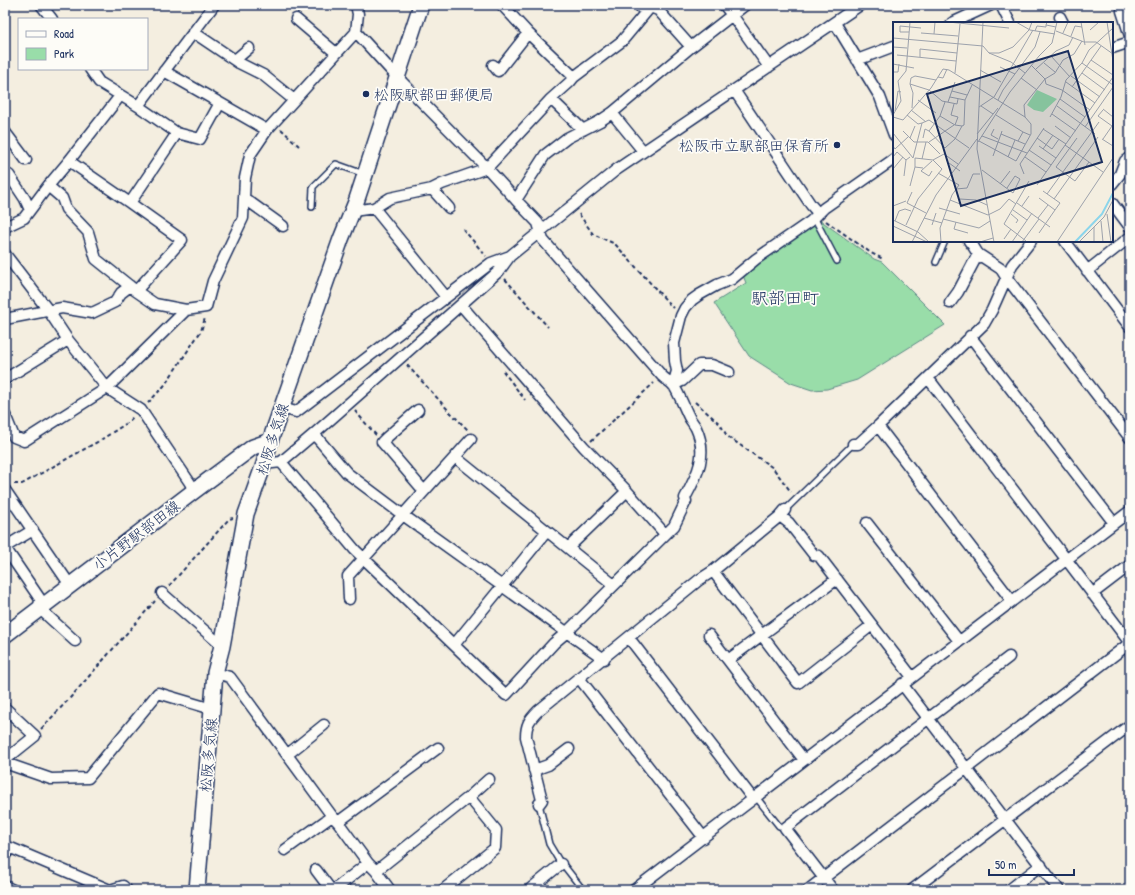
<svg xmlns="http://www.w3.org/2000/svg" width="1135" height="895" font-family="'Patrick Hand','Klee One',sans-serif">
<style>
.green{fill:#99dda9;stroke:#5a8684}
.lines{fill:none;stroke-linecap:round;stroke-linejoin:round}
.lane-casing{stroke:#1b2f5e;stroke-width:8}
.street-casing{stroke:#1b2f5e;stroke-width:13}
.secondary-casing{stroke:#1b2f5e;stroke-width:18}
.path{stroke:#1b2f5e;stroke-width:2;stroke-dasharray:4 3;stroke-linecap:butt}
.lane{stroke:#fdfcf7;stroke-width:5}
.street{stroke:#fdfcf7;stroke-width:10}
.secondary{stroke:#fdfcf7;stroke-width:15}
.poi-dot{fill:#1b2f5e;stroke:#fdfcf7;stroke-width:1.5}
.labels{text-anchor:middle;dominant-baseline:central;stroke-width:3.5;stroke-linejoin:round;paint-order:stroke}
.poi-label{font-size:15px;fill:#1b2f5e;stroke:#fdfcf7;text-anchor:start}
.street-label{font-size:15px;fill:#1b2f5e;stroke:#fdfcf7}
.quarter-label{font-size:17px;fill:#1b2f5e;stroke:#fdfcf7}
.inset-river{fill:none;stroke:#8bd5eb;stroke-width:2}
.inset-road{fill:none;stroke:#9da2ac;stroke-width:1}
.view{fill:#1b2f5e;fill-opacity:0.15;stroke:#1b2f5e;stroke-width:2}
.inset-edge{fill:none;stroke:#1b2f5e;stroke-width:2}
</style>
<rect width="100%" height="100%" fill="#f4eee0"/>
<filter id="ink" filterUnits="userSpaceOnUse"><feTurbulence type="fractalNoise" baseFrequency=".025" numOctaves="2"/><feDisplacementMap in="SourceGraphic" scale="8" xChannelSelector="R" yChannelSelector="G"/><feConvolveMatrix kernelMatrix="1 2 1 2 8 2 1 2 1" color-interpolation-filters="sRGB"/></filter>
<g filter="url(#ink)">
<!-- green -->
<path class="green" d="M820 220 874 259 882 262 945 325 857 380 827 389 812 390 791 383 749 356 714 303 746 283 742 273 813 222Z"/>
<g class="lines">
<!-- lane casing -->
<g class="lane-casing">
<path id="lane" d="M312 207 313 187 336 164 364 174
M814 217 837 261
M936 262 945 241
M785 510 853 444
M756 797 779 826 785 828
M539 804 549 844 561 864 565 867 583 890"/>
</g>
<!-- street casing -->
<g class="street-casing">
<path id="street" d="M41 5 52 19
M502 5 528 33 574 77
M639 5 641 8 650 7 658 10 691 47
M724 5 732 15 769 67
M1001 5 1010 23
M1122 11 1130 36
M1060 17 1063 23
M296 19 336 53
M835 23 880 97 894 135
M952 23 991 5
M193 32 239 63 263 75 294 100
M1112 48 1130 42
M235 60 249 48
M857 60 894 46
M493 65 498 71 528 33
M90 69 99 82 138 106 177 133 200 139 220 103
M164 71 267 130 250 155 245 178 243 218 213 281 206 307 186 310
M734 90 811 205 818 213
M120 96 69 161 48 186 62 198 66 209 88 232 96 259 136 291 182 240 130 203 177 133
M551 99 583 130
M138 106 214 5
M612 113 643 151
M267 130 356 32
M5 132 26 160
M69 161 130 203
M9 175 25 199 30 210
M1112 184 1120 174 1125 161 1130 157
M432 189 449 208
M244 198 283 226
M516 200 545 155 567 138 600 121 612 113 691 47 745 5
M1112 203 1130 227
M374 208 446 297
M353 211 374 208 390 198 432 189 442 184 487 168 551 99 570 82 574 77 622 41 652 5
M5 227 24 218 48 186
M969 241 973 246 978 254 1001 269 1006 277 1130 438
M1065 241 1130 327
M5 254 48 310 68 340 107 388 141 410 190 483 194 491
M1087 271 1130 237
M950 303 958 292 978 254
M461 305 584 447 627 491
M5 319 62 308 92 313 115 302 121 293 130 286
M970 336 1114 523
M928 378 1130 643
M5 379 68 340
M673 385 677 371 675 361 674 343 681 316 685 308 692 300 699 295 717 285 732 279 756 259 811 221 824 208 894 159
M673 385 682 381 699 365H712L729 372
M282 408 296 412 491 263 510 256
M418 410 386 438 382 442 424 491
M5 415 14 437 24 441 107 388 186 310 155 304 136 291
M878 426 1012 601
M314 434 347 473 403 515 604 659
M471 439 455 457 614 585
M853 444H858L878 426 984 324 992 310 1012 265 1031 241
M281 462 355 550 506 695 554 643 567 632 674 526 686 501 685 498C698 474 708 454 696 428 694 424 691 421 689 417 684 407 680 396 674 386 671 382 666 380 662 376L543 240 538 223 516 200 487 168 397 77 356 32 358 14 356 5
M264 464 281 462 314 434 499 271 510 256 616 170 860 5
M5 490 70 585
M780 516 789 523 814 555 819 556 912 677
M867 523 959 641
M5 547 33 530
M568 548 627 491 665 534
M8 552 40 599 39 608 75 641
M713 571 798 683 872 625
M162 593 222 646
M1092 594 1130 565
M349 599 348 576 455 457
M709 635 804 760
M629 638 753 799
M454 645 547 531
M728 660 837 579
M215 673 230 677 332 816 338 822 368 863 376 871 390 890
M579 678 704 838
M902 684 1059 890
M5 708 35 736 5 760
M288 754 324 725
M5 763 51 779 88 778 158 693 212 709
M534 770 548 765 569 749
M469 797 489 779
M539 804 542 800 526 737C526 725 529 720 538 711L699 580 713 571 780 516 785 510
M338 822 438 748
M285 850 332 816
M5 855 11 848 110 890
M316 870 331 890
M376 871 469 797 496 830 495 848 443 890
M5 886 13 890
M110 890 123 886 127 890
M334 890 368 863
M529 890 561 864
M634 890 1130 511
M808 890 1130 643
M833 890 785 828 1009 657
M912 890 1130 725
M1009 890 1041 865"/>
</g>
<!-- secondary casing -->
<g class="secondary-casing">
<path id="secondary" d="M5 635 194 491 253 447 270 441
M197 890 215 673 222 646 246 514 264 464 270 441 341 239 356 202 421 5"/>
</g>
<!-- path -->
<path class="path" d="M163 5 164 6
M281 129 299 146
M579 214 593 234 615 244 673 308
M826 221 871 253 883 259
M463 229 486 256
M505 279 548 327
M407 365 450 412 468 430
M503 371 525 400
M695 402 720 424 727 436 773 468 791 492
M148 403 164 386 201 331 205 318
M355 411 376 435
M591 441 654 383
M14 484H22L99 441 127 423 133 417
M169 586 229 519 233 518
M41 729 70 698 155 601"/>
<!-- lane -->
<use href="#lane" class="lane"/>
<!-- street -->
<use href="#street" class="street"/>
<!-- secondary -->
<use href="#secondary" class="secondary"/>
</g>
</g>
<!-- markers -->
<g class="poi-dot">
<circle cx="366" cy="94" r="4"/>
<circle cx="837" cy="145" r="4"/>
</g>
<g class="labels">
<!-- poi labels -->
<g class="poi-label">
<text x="374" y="94">松阪駅部田郵便局</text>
<text x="829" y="145" text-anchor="end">松阪市立駅部田保育所</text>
</g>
<!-- street labels -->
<g class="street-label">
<text transform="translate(272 439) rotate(-72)">松阪多気線</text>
<text transform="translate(136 535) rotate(-37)">小片野駅部田線</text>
<text transform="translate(208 755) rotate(-85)">松阪多気線</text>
</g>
<!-- quarter labels -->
<g class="quarter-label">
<text x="785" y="297">駅部田町</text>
</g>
</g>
<!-- overview -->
<g transform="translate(893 22)">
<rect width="220" height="220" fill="#f4eee0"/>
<path d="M144 68 164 77 150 90 141 88 134 83Z" fill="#99dda9"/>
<path class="inset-river" d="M182 220 209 192 220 171"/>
<path class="inset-road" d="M42 0 41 12 65 14M55 0 116 6M90 0 84 127 101 220M123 0 137 8 162 12M154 0 153 3 163 5M188 0 192 23M214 0 220 39M197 8 206 0M142 9 144 4 153 5V3M163 9 191 20H203L220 32M16 10H7V4L28 6M28 11 41 12M170 11 175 0M178 14 182 4 189 5M0 16 90 24 96 31 118 40 132 51M189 19 181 32 170 38 162 51 152 57 153 62 169 68 197 88M0 25 14 26M96 31H106L120 25 136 8 139 0M4 33 63 39M158 34 177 55M27 35V27L64 31M198 38 220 53M151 41 162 50M189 41 220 63M0 42 21 46M107 45 122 52M143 47 163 29 176 23 180 15M87 48 108 60M0 50H5L6 42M62 51 67 2M189 51 212 68M178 54 207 75M45 55 50 56 54 47M128 56 144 68M173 60 202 81M17 62 18 56 22 54 43 58M179 65 208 24M59 69 74 73M57 75 72 78 71 103 69 104M167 77 192 95M25 78 43 91M72 78 79 63M105 78 110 68 142 25 147 10M52 80 47 94 62 103 65 95 58 93 61 82M55 80 62 60M88 84 100 92M164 84 202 112M86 85 101 75 140 8M19 86 20 71 17 62 36 68 49 79 64 82 65 77M210 87 220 95M18 88 33 100M2 89 5 69 8 70M159 92 183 109M0 93 8 79 5 59 13 49 17 0M14 93 25 102 29 101M103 93 130 110M47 94 36 109 52 126 62 117 69 104 62 103M0 95 10 98 38 66 50 47 56 48 132 95 138 102V112L123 139 86 119M132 95 131 83 152 57 138 43M157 95 168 75 173 58 189 41 196 28 220 6M162 104 178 116M192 105 220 65M101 107 98 113 105 117M150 107 173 122M10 109 21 120H35L47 132M109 109 108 112 132 122M0 111 20 136 29 101 36 98 76 126M84 112 105 86M89 114 134 131M17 116 22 104M30 116 32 107 36 109M144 116 159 127 166 117M184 116 163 145 182 159 196 140M209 117 220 124M210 117 219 104 205 94 210 88M125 119 130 110 137 113M36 120 61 103M85 120 117 70 146 34 159 21 164 0M172 123 210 150M0 124 2 127 15 115M146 124 163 136M150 127 160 113M136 128 158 143M100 134 108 112M0 135 4 130 13 138 17 135M115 135 122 118M132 135 153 150M22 136V145L30 146M22 136 40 138M29 137 33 120M56 141 67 149M0 147 10 135M89 148 120 171 127 157 122 154 114 166M28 149 39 139M28 149 36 154 39 149M45 151 66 163 59 173 47 206 48 220M131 152 127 142 151 106M11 154 13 138M107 162 117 149M144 163 220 55M17 164 22 145M63 167 74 166 80 152H87M150 169 167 181 162 188M19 170 14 181 33 191M154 172 206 100M161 177 205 115M57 178 95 193 107 187 116 177 123 182M124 181 157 205M66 182 67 177 83 178 94 183M0 184 13 179M129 184 136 174M46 186 67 192M120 188 134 198M118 192 125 198 123 201M214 192 218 220M31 196 49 201M145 196 155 183M50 197 86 206 97 199M0 198 25 210 36 220M2 199 6 189 12 187 18 189M208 199 210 220M63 200 61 207 75 211M13 203 25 177 49 147 40 138 51 132 65 142M39 203 43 191M0 204 34 220M201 205V219M146 211 162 188 146 176M111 217 118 207M133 219 111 202 136 159M19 220 43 173 84 117M87 220 100 216M119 220 139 191M129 220 146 197M164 220 220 136M186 220 211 195 220 178"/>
<path class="view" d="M175 29 209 140 68 184 34 72Z"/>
<rect width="220" height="220" class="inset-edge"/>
</g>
<!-- margin -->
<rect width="1135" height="895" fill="none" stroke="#fdfcf7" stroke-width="20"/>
<rect x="10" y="10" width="1115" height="875" fill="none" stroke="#1b2f5e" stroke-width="1.5" filter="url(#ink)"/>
<!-- legend -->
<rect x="18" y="18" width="130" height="52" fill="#fdfcf7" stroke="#a3aaba"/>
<rect x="26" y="31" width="20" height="6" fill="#fdfcf7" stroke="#a3aaba"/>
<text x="54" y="38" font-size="12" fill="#1b2f5e">Road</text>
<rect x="26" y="48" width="20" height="12" fill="#99dda9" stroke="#a3aaba"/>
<text x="54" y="58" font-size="12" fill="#1b2f5e">Park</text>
<!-- scale -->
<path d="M989 869v6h85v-6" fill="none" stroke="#1b2f5e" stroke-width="2"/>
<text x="995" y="869" font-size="12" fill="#1b2f5e" stroke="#fdfcf7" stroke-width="3" paint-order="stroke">50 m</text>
</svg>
